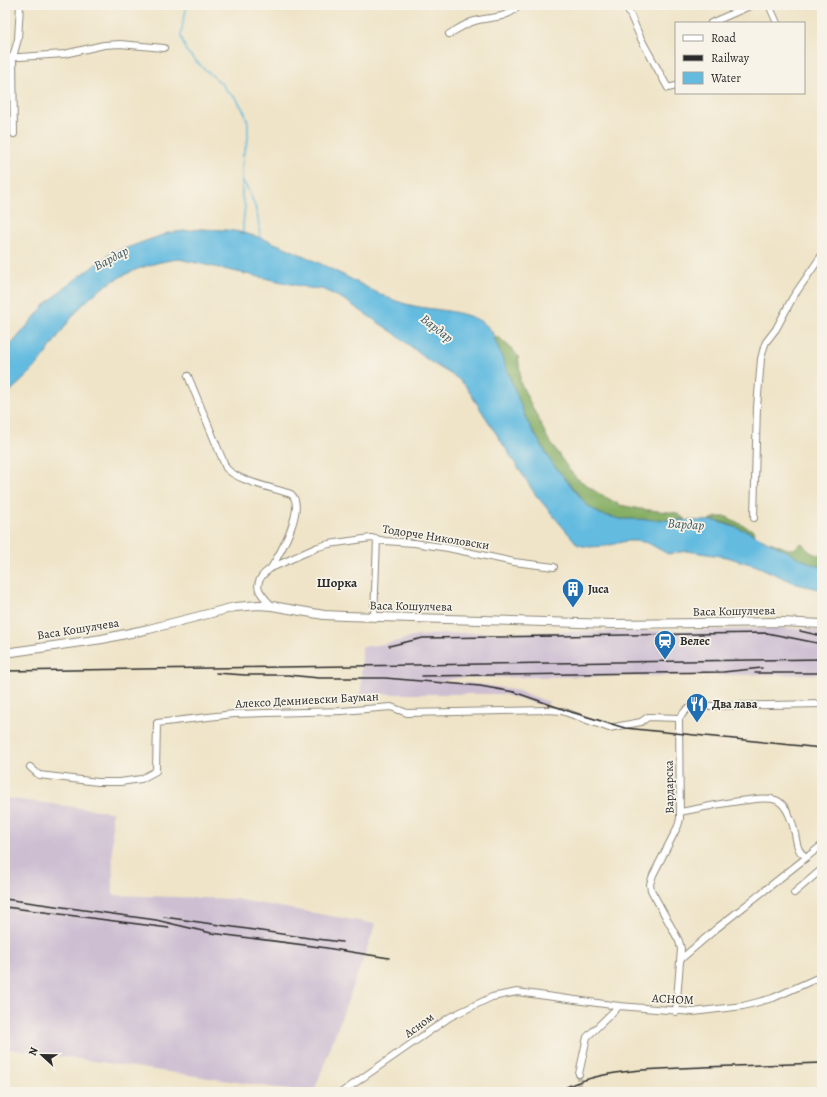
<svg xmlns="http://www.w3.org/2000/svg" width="827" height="1097" font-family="Alegreya,serif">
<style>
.industrial{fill:#cdbed2}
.forest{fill:#86ae65;stroke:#586c48}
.water{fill:#63bbe0;stroke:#477386}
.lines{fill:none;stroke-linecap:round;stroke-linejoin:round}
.stream{stroke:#63bbe0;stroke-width:1.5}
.street-tunnel{stroke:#c8bfa9;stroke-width:6;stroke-dasharray:6 3;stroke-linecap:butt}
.street-casing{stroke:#8d887a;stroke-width:8}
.secondary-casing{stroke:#8d887a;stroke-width:10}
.street{stroke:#fff;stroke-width:6}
.secondary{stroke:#fff;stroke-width:8}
.rail{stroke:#2b2b2b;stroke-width:1.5}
.labels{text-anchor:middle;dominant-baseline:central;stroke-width:3.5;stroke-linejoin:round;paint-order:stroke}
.street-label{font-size:12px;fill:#2b2b2b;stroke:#f7f3e8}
.poi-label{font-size:12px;font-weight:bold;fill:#2b2b2b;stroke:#f7f3e8;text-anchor:start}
.water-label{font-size:13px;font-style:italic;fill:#3c5661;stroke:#f7f3e8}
.neighbourhood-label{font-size:13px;font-weight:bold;fill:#2b2b2b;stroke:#f7f3e8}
</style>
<rect width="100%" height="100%" fill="#f7f3e8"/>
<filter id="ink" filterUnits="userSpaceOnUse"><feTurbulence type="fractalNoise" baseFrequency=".025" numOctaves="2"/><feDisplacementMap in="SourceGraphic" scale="8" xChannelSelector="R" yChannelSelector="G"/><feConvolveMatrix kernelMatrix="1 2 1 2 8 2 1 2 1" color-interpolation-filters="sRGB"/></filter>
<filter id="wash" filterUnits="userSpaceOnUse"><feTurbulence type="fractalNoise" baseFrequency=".012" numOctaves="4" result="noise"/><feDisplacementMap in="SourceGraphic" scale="16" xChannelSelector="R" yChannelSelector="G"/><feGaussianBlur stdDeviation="0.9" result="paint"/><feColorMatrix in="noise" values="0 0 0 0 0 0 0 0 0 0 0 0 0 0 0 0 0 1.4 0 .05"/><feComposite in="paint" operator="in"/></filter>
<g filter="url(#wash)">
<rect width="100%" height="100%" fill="#efe4c8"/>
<!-- industrial -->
<path class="industrial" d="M779 628 822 630V674L459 678 440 681 485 685 518 691 549 702 547 706 501 694H361L362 647 390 643 417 636 460 633 709 630Z
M5 798 112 812 113 895 235 899 376 924 314 1092H305L5 1048Z"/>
<!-- forest -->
<path class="forest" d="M494 337H498L510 347 518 356 520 371V382L548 439 570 471 578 479 598 493 620 505 640 509 677 513 686 520 620 519 600 514 587 505 552 463 527 421Z
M717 517H727L754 531V534L726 523 709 520Z
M770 542 788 549H794L802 543C808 551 812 555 822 555V567C803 563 786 552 770 542Z"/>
<!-- water -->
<path class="water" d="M201 229C215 230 230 229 243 233 277 241 315 261 347 277 369 288 389 301 414 306 437 311 478 310 492 332L527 421 552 463 587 505 600 514 620 519 716 521 747 531 812 564 822 567V590L797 584 757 566 727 557 687 551 668 554 648 543 637 541H626L606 546 589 547 578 545 535 494 465 385 457 378 429 361 394 333 343 299 322 289 309 288 179 259C141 263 101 282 76 312 61 330 49 351 34 369 25 378 15 387 5 396V352L44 306 64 288 110 254 168 233Z"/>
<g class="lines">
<!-- stream -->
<path class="stream" d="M185 5 186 11 183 22 181 36 186 51 202 67 222 84 228 92 236 98 245 113 248 123V140L243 155 242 168V197L245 206 243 224V233
M242 180C255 200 259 215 260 239"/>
</g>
</g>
<g filter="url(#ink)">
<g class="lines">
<!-- street-tunnel -->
<path class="street-tunnel" d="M579 1074V1091"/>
<!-- street casing -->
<g class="street-casing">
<path id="street" d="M626 5 641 39 668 88 676 86
M769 5 777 23
M711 23 752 5
M449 34C457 30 466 23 475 21 488 17 504 19 515 9L513 5
M5 58 64 54 104 45 120 44 164 48
M14 134 13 57 18 39 20 5
M188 376 226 468C237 481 274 488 291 494 307 507 279 555 271 568
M754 518 757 407 761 359 764 347 766 342 776 329 793 297 822 255
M272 606C258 592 250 583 271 568L318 547 329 544 371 538 385 541 414 543 448 548 514 562 554 567
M374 617 377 539
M30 767 39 775 98 782H120L141 779 156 771 157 723 234 714 342 711 391 707 407 713 548 710 562 711 609 728 641 722 648 717 679 718
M680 812C703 808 725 802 748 800 757 799 767 797 776 800 787 804 793 823 795 834 797 843 797 853 807 857L822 845
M794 893 822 869
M681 959 717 928 807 857
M676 1012 681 949 679 941 651 890 650 884 653 875 678 826 680 819 679 718 687 709 707 706 822 704
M579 1074 587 1037 619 1006
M342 1092 450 1017 492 997 517 992 619 1006 693 1012 743 1006 773 998 822 976
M579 1092V1091"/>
</g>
<!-- secondary casing -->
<g class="secondary-casing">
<path id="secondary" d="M5 653 102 639 149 629 235 607 248 606 258 605 272 606 324 615 345 616 613 624 781 622 822 624"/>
</g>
<!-- street -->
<use href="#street" class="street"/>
<!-- secondary -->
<use href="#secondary" class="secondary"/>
<!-- rail -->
<path class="rail" d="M800 631 822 636
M389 646 423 638 767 633 817 643
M5 671 822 659
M216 673 245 675H288L319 678H385L480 686 514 692 571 712 625 728 822 748
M755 673H822
M422 676 723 672 762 668
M5 899 156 920 211 933 320 947 389 958
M5 907 169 928
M164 917 309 938 342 942
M557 1092C597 1068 658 1069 703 1067 743 1066 782 1064 822 1063"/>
</g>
</g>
<!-- icons -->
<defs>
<g id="building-pin" transform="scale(1.15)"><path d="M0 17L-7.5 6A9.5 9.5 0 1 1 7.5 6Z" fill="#1f6fb2" stroke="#f7f3e8"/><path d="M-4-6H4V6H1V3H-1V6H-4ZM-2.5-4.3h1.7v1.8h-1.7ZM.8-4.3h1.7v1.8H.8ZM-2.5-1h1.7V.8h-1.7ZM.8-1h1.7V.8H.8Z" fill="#fff"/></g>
<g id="station-pin" transform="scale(1.15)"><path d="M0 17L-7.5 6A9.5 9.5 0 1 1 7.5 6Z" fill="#1f6fb2" stroke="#f7f3e8"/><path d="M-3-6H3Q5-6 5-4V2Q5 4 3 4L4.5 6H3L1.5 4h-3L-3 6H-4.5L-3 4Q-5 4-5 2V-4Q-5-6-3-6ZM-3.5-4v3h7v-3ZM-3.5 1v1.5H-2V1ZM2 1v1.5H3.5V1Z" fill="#fff"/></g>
<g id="restaurant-pin" transform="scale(1.15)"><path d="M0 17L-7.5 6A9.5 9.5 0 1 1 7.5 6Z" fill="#1f6fb2" stroke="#f7f3e8"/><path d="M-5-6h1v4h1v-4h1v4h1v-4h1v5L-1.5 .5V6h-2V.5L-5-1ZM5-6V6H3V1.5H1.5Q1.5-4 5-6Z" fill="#fff"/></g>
</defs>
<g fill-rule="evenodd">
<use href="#building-pin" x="573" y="589"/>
<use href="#station-pin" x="665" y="641"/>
<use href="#restaurant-pin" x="697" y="704"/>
</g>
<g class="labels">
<!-- street labels -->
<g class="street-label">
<text transform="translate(436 537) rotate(9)">Тодорче Николовски</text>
<text transform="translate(411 606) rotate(1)">Васа Кошулчева</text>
<text transform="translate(734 611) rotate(-1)">Васа Кошулчева</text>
<text transform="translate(78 629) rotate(-9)">Васа Кошулчева</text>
<text transform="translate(307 700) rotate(-3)">Алексо Демниевски Бауман</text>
<text transform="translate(669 787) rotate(-91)">Вардарска</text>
<text transform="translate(673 999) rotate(3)">АСНОМ</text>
<text transform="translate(419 1025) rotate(-36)">Асном</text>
</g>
<!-- poi labels -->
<g class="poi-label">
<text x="588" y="589">Juca</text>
<text x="680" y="641">Велес</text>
<text x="712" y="704">Два лава</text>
</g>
<!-- water labels -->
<g class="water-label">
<text transform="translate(111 258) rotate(-28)">Вардар</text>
<text transform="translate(437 328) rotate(38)">Вардар</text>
<text transform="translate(686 524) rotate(4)">Вардар</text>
</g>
<!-- neighbourhood labels -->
<g class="neighbourhood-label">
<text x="337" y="582">Шорка</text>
</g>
</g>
<!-- margin -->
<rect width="827" height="1097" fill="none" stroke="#f7f3e8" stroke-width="20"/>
<!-- legend -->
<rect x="675" y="22" width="130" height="72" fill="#f7f3e8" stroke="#a5a39c"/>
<rect x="683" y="35" width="20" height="6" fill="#ffffff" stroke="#a5a39c"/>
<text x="711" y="42" font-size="12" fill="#2b2b2b">Road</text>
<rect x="683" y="55" width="20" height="6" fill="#2b2b2b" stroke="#a5a39c"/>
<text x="711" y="62" font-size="12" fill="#2b2b2b">Railway</text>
<rect x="683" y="72" width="20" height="12" fill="#63bbe0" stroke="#a5a39c"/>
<text x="711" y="82" font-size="12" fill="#2b2b2b">Water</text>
<!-- north arrow -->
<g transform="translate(42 1055) rotate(292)" stroke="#f7f3e8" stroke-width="3" paint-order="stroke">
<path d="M0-3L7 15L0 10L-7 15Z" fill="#2b2b2b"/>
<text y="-6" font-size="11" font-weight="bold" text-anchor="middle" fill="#2b2b2b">N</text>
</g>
</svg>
